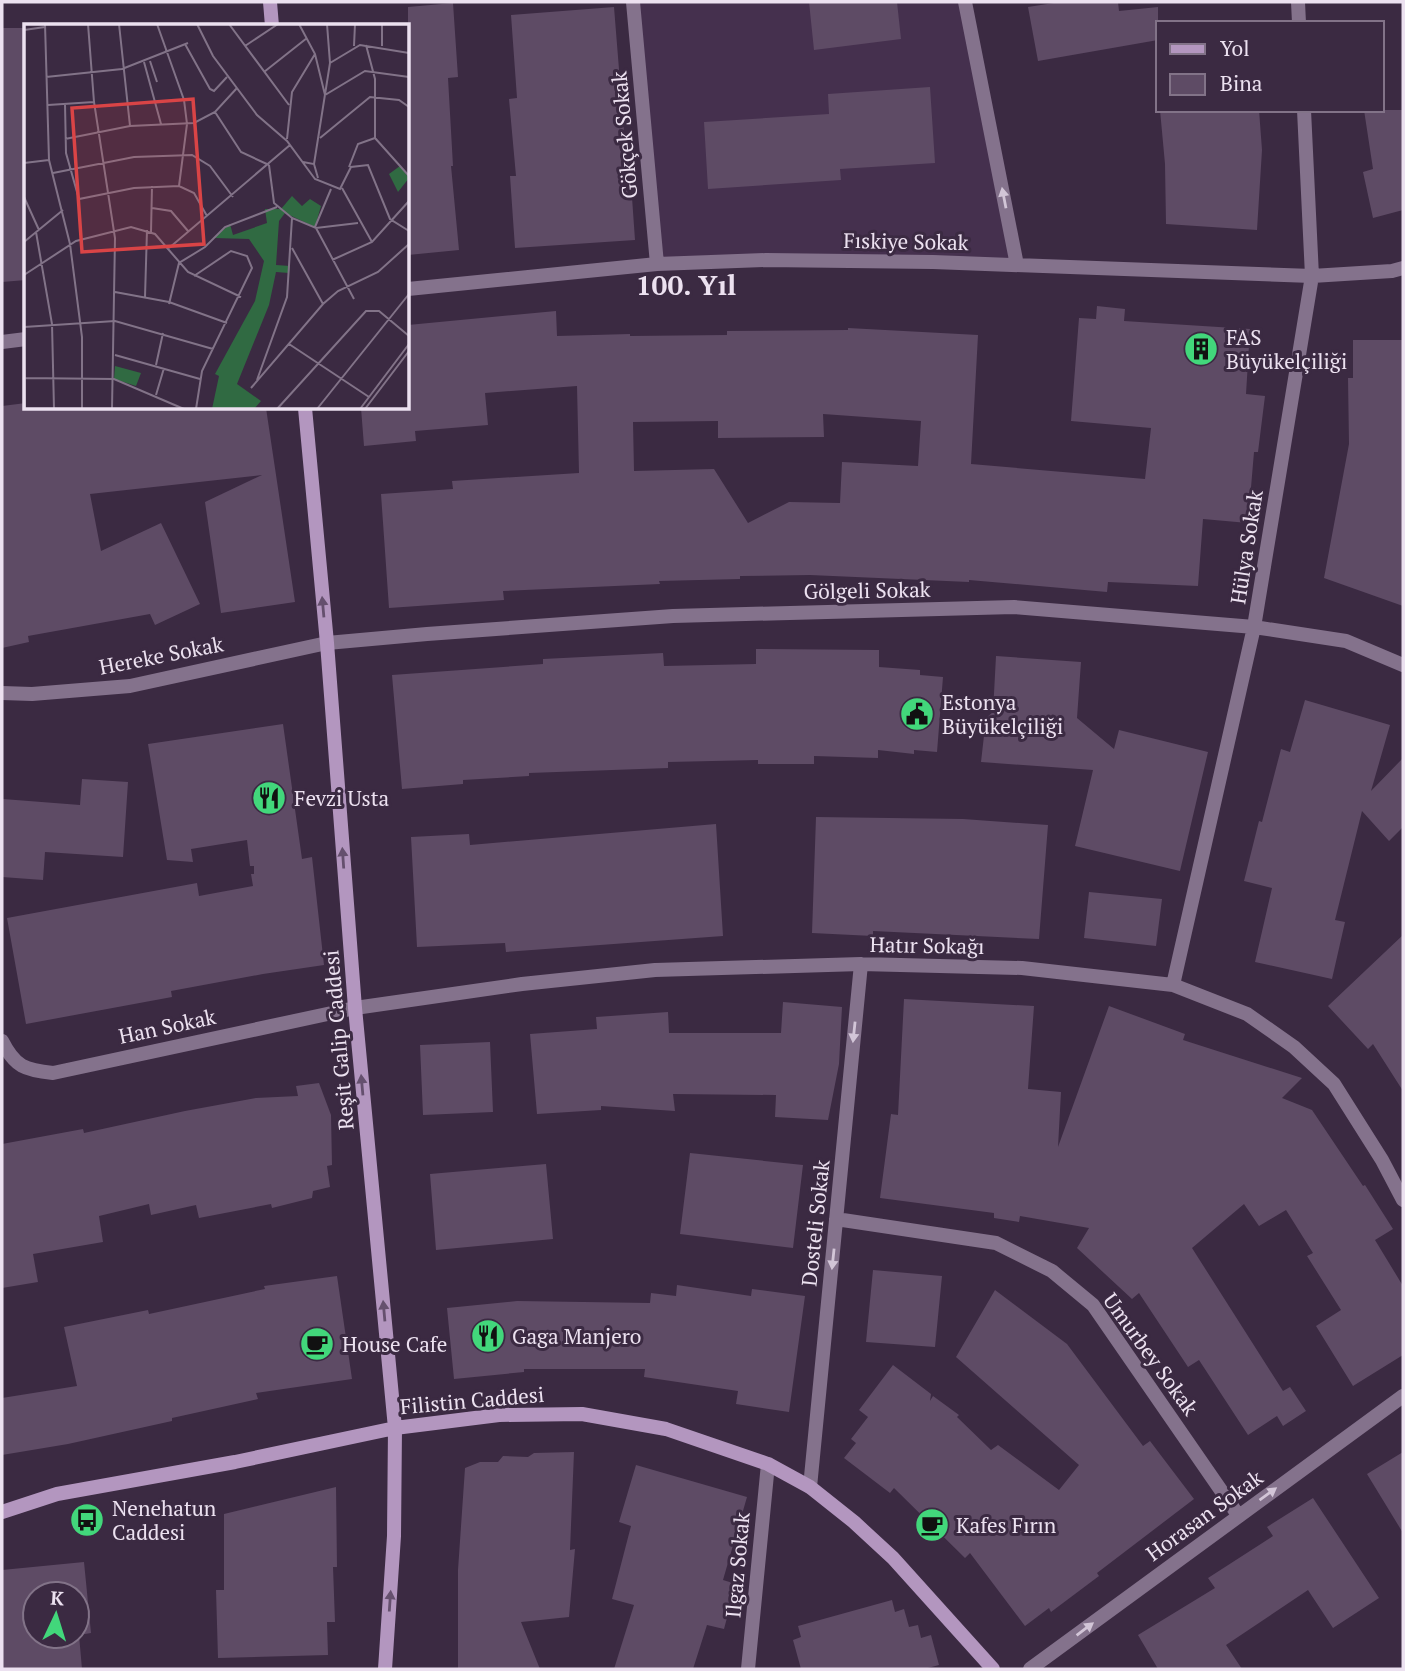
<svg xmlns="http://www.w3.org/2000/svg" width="1405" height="1671" font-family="'PT Serif',serif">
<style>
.built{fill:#45304e}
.building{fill:#5e4b65;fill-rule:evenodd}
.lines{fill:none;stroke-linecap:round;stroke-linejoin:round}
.street{stroke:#84728c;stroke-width:14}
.secondary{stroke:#b396bf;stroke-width:14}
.oneway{fill:#d2c5d7}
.oneway2{fill:#65506e}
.labels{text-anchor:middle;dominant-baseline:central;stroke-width:6;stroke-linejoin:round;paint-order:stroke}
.street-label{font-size:21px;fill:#ece1f0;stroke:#3b2a42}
.poi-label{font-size:21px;fill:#ece1f0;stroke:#3b2a42;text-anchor:start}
.district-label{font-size:28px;font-weight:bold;fill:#ece1f0;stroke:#3b2a42}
.inset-road{fill:none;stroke:#827388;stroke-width:2}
.view{fill:#d94446;fill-opacity:0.15;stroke:#d94446;stroke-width:3.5}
.inset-edge{fill:none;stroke:#ece1f0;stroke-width:3.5}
</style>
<rect width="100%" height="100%" fill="#3b2a42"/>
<!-- built -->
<path class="built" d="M633 2H965L1017 265 657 264Z"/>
<!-- building -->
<path class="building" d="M809 2H897L901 39 814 50Z
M1060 2H1118L1119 11 1158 7V40L1038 61 1028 7Z
M453 3 458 77 448 78 453 166H451L459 250 408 255V7Z
M614 7 627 169H630L635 240 515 248 510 176H516L509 99 517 98 511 15Z
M2 28H26V280L2 282Z
M930 87 935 163 840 169 841 180 708 189 704 122 829 114 828 94Z
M1160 110H1259L1262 150 1257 230 1166 224 1165 164Z
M1364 110H1403V210L1373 218 1363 172 1373 169Z
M1097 306 1125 309 1124 321 1250 329 1246 394 1265 396 1258 452H1254L1248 523 1203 519 1198 586 1108 582 1107 592 969 580V582L810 575 740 576V579L659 581 660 584 503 591 504 600 389 608 381 494 453 489 452 481 579 473 577 386 485 393 488 425 415 431 416 441 364 446 361 408H408V325L556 311 557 336 630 334V336L727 335V331L848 330V328L978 335 971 464 1145 479 1151 428 1071 421 1079 318 1096 319ZM823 414 921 421 918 466 842 462 840 503 789 502 748 523 714 469 634 471 633 422 718 421V438L824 437Z
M1353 340H1403V606L1324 578 1349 444 1348 378H1353Z
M26 403V408H266L295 602 221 613 205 502 262 475 90 494 101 551 161 523 200 604 155 625 150 614 28 636 29 642 2 648V406Z
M756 649 879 650V667L920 670V675L943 677 937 752 914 750V754L878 750V758L814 756V764H758V760L668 762V768L529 773V776L463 780V784L402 789 392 675 543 664V659L663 653 664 666 756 664Z
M996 656 1081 662 1077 718 1114 749 1119 730 1208 752 1180 871 1075 846 1093 770 981 762 986 718 993 712Z
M1305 700 1390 725 1371 791 1403 758V827L1389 841 1362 811 1335 920 1345 922 1332 979 1255 962 1272 888 1244 881 1259 821 1262 822 1281 749 1290 752Z
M283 724 302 859 312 857 324 965 263 974 171 991 172 997 26 1024 7 918 197 883 199 896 253 886 251 874H254V866H250L247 840 191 849 193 862 167 860 148 744Z
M82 779 128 782 123 857 45 852 43 880 2 877 3 799 80 805Z
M816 817 963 819 1048 825 1039 939 873 931V936L812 933Z
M716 824 723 936 506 952 505 943 417 947 411 837 469 834 470 845Z
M1089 892 1162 899 1156 946 1084 938Z
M1403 935V1091L1373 1044 1368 1049 1328 1006Z
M904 999 1034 1006 1028 1089 1061 1092 1058 1147 1109 1006 1185 1034 1183 1040 1302 1078 1282 1098 1312 1110 1363 1186 1365 1185 1393 1229 1375 1240 1403 1286V1355L1353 1386 1316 1326 1341 1310 1307 1256 1313 1253 1286 1210 1259 1226 1244 1204 1192 1248 1283 1391 1290 1387 1306 1411 1283 1426 1277 1416 1248 1435 1199 1360 1188 1367 1139 1293 1132 1299 1077 1248 1089 1228 1020 1216 1019 1222 994 1218V1213L880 1198 891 1114 898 1115Z
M783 1002 842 1007 839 1064 828 1120 775 1117 776 1095 673 1094 675 1111 601 1106V1110L537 1114 530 1034 597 1029 596 1017 668 1012 669 1033H781Z
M490 1042 493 1112 423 1115 420 1045Z
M319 1083 331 1115 332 1165 327 1166 330 1187 313 1191 312 1198 272 1208 271 1204 199 1218 196 1205 151 1215 149 1204 99 1216 103 1242 33 1254 38 1282 2 1288V1144L83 1129 84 1133 185 1111 256 1098 298 1096 296 1086Z
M690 1153 803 1165 793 1248 680 1234Z
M546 1164 553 1239 436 1250 430 1174Z
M873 1270 942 1276 935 1347 866 1342Z
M337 1276 352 1379 256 1393 258 1399 172 1418V1421L68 1444 2 1455V1398L77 1386 64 1327 148 1310 149 1314 265 1289 264 1286Z
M677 1285 751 1296 752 1289 805 1296 789 1412 736 1404 738 1391 644 1377 645 1369H524V1372L454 1379 447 1308 517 1301 650 1303 651 1293 676 1296Z
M995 1290 1067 1344 1143 1446 1150 1441 1194 1499 1097 1573 1099 1576 1051 1612 1049 1608 1025 1626 970 1553 965 1558 894 1488 890 1493 844 1458 856 1443 851 1439 868 1417 859 1410 893 1365 931 1394 930 1401 933 1396 959 1415 957 1417 991 1450 998 1445 1059 1490 1079 1465 956 1357Z
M574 1452 570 1550 575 1549 569 1617 521 1622 540 1669H458V1570L465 1468 480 1462H498L503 1456 528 1457 534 1453Z
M1403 1452V1533L1367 1474Z
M636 1465 747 1497 723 1580 736 1584 724 1629 707 1625 693 1669H614L634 1605 612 1599 631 1526 619 1522Z
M336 1487 337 1567H333L335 1622H327L328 1655 218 1658 216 1590H224V1514Z
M1313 1498 1379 1598 1333 1628 1308 1590 1226 1645 1242 1669H1158L1138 1635 1215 1588 1208 1578 1273 1536 1267 1527Z
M84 1562 91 1633 79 1635 82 1669H2V1570ZM35 1594H77V1636H35Z
M892 1600 895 1612 904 1609 909 1627 918 1625 921 1638 931 1635 939 1665 924 1669H801L793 1640 801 1637 798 1626Z"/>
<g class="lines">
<!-- street -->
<path class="street" d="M633 2 657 264
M965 2 1017 265
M1298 2 1299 23
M408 289 657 264 766 260 933 262 1312 276 1392 271 1403 268
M2 342 26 339
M2 693 32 694 130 686 327 643 427 634 673 616 1014 607 1254 627 1346 641 1403 665
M1173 985 1254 627 1312 276 1304 110
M2 1041C15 1067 25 1070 53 1073L355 1008 522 984 655 970 861 964 1022 968 1173 985 1247 1014 1294 1047 1334 1084 1382 1160 1403 1200
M836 1219 996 1243 1052 1271 1093 1305 1238 1515
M810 1487 861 964
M748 1669 768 1464
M1030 1669 1403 1396"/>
<!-- secondary -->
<path class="secondary" d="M270 2 272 26
M305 408 327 643 355 1008 395 1428 394 1536 385 1669
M2 1512 57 1494 235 1462 395 1428 499 1415 582 1414 666 1429 768 1464 810 1487 854 1522 893 1558 993 1669"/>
</g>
<!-- one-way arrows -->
<defs><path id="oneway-solid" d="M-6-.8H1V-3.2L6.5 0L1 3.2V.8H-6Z" transform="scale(1.75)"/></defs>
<g class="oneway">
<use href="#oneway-solid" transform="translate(1004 198) rotate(-101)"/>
<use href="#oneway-solid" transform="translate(854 1032) rotate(96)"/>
<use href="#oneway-solid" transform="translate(833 1259) rotate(96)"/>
<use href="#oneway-solid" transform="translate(1268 1494) rotate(-36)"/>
<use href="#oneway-solid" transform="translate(1085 1629) rotate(-37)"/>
</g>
<g class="oneway2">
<use href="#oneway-solid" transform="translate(323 607) rotate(-95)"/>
<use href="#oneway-solid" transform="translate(343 858) rotate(-94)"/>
<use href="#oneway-solid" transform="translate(362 1085) rotate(-95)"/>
<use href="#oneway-solid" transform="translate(384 1311) rotate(-95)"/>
<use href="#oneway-solid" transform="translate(390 1601) rotate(-86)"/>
</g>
<!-- icons -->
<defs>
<g id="building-disc" transform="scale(1.75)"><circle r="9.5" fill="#42d77b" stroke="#3b2a42"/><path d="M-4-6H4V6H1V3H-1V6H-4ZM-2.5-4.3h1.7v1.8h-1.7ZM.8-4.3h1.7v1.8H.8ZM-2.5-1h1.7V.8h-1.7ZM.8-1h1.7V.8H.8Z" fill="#111"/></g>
<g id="civic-disc" transform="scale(1.75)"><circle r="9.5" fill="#42d77b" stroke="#3b2a42"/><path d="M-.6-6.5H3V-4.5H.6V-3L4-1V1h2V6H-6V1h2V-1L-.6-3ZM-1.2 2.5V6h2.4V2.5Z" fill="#111"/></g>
<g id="restaurant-disc" transform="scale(1.75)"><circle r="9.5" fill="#42d77b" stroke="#3b2a42"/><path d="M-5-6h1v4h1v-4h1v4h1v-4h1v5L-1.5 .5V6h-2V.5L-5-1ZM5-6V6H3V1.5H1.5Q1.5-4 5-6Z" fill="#111"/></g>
<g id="cafe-disc" transform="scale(1.75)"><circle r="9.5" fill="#42d77b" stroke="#3b2a42"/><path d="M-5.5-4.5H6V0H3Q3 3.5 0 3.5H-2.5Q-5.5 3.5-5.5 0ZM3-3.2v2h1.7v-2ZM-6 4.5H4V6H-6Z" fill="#111"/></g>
<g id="bus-disc" transform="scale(1.75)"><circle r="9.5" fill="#42d77b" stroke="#3b2a42"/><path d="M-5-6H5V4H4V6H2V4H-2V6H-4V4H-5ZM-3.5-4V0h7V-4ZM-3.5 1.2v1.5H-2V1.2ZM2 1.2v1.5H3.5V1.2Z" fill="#111"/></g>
</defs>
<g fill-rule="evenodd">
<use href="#building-disc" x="1201" y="349"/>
<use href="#civic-disc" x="917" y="714"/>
<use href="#restaurant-disc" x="269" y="798"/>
<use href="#restaurant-disc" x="488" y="1336"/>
<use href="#cafe-disc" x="317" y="1344"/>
<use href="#bus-disc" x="87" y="1520"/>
<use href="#cafe-disc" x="932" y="1525"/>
</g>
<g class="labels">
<!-- street labels -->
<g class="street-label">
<text transform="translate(624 135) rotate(-95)">Gökçek Sokak</text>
<text transform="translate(906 241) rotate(1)">Fıskiye Sokak</text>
<text transform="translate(1246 547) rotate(-81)">Hülya Sokak</text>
<text transform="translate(867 590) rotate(-1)">Gölgeli Sokak</text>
<text transform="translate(161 655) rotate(-11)">Hereke Sokak</text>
<text transform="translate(927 945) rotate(1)">Hatır Sokağı</text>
<text transform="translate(167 1026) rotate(-12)">Han Sokak</text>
<text transform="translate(338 1040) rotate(-95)">Reşit Galip Caddesi</text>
<text transform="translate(815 1223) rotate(-84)">Dosteli Sokak</text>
<text transform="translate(1151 1354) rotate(54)">Umurbey Sokak</text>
<text transform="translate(472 1400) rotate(-5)">Filistin Caddesi</text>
<text transform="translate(1204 1515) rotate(-36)">Horasan Sokak</text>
<text transform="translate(737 1565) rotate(-85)">Ilgaz Sokak</text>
</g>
<!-- poi labels -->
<g class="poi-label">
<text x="1226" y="337">FAS<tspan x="1226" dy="24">Büyükelçiliği</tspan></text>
<text x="942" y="702">Estonya<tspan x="942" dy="24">Büyükelçiliği</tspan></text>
<text x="294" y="798">Fevzi Usta</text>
<text x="512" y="1336">Gaga Manjero</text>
<text x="342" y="1344">House Cafe</text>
<text x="112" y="1508">Nenehatun<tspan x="112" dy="24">Caddesi</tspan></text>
<text x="956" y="1525">Kafes Fırın</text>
</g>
<!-- district labels -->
<g class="district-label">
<text x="686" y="284">100. Yıl</text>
</g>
</g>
<!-- overview -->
<g transform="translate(24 24)">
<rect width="385" height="385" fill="#3b2a42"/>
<path d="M376 142 385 154 374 168 365 150ZM268 172 278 182 286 175 297 182 291 203 261 189 255 197 252 241 266 242 265 249 252 248 245 281 213 360 237 377 230 385H188L195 352 191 350 231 277 240 237 225 215 190 214 206 200 209 211 243 199 241 185H257ZM91 342 117 349 112 362 90 355Z" fill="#306a42"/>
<path class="inset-road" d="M21 0 25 136 46 220 58 313V385M64 0 70 78 91 214 88 385M95 0 106 102M133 0 160 76 163 100 155 162M173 0 189 32 233 91 263 117 291 155 316 165 327 143 344 141 366 195 385 207M205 0 265 81M275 0 291 30 301 71 341 47 385 53M358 0V22M0 6 21 3M161 20 186 65 190 67 203 53M342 21 351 55V114M221 22 254 0M330 22 331 0M126 37 133 58M120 38 137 100M306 39 336 21 385 29M240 48 283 14M22 53 98 45 164 19M41 80 42 129 55 175 110 164 155 162 170 169 183 192M24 81 70 78M191 88 217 128 245 141M296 114 346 73 375 76 385 83M41 115 106 102 170 99 191 88 213 64M263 115 268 68 291 30M279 138 290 140 294 154M0 139 25 136M290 140 306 39 303 0M245 141 250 179 268 194 292 204 334 199M325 143 334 120 351 114 385 152M29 149 110 133 168 131 186 142 209 173M318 164 348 218M0 173 15 206M128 184 147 187 164 207M291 203 307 165M292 204 330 275M12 208 28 300 30 385M127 208 128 162M0 218 39 186M145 224 266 121M268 224 299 280M308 236 348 218 385 177M0 251 52 217 107 203 131 210 164 248 217 273M170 252 207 227 223 232 228 244 178 347 172 385M91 268 145 278 203 299M121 273 123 206M145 280 155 239 181 223 201 203 253 183M0 303 91 297 189 325M265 320 345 373M0 324 1 385M91 331 176 355M132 341 139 309M0 354 90 355 160 385M233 356 263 273 268 194M227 364 299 280 314 267 354 248 385 220M132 371 140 344M253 385 342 287H355L385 312M293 385 385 270M336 385 385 320M341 385 385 327"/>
<path class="view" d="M169 75 180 220 58 228 48 84Z"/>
<rect width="385" height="385" class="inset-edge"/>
</g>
<!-- border -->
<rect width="1405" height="1671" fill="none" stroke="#ece1f0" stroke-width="7"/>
<!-- legend -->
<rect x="1156" y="21" width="228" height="91" fill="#3b2a42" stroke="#827388" stroke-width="2"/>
<rect x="1170" y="44" width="35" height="10" fill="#b396bf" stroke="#827388" stroke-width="2"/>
<text x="1220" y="56" font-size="21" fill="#ece1f0">Yol</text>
<rect x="1170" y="74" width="35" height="21" fill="#5e4b65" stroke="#827388" stroke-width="2"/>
<text x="1220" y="91" font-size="21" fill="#ece1f0">Bina</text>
<!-- north arrow -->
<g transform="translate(56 1615) rotate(4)"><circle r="33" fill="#3b2a42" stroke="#827388" stroke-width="2"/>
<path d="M0-5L12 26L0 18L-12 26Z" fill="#42d77b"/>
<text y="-10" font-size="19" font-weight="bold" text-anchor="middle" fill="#ece1f0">K</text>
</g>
</svg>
